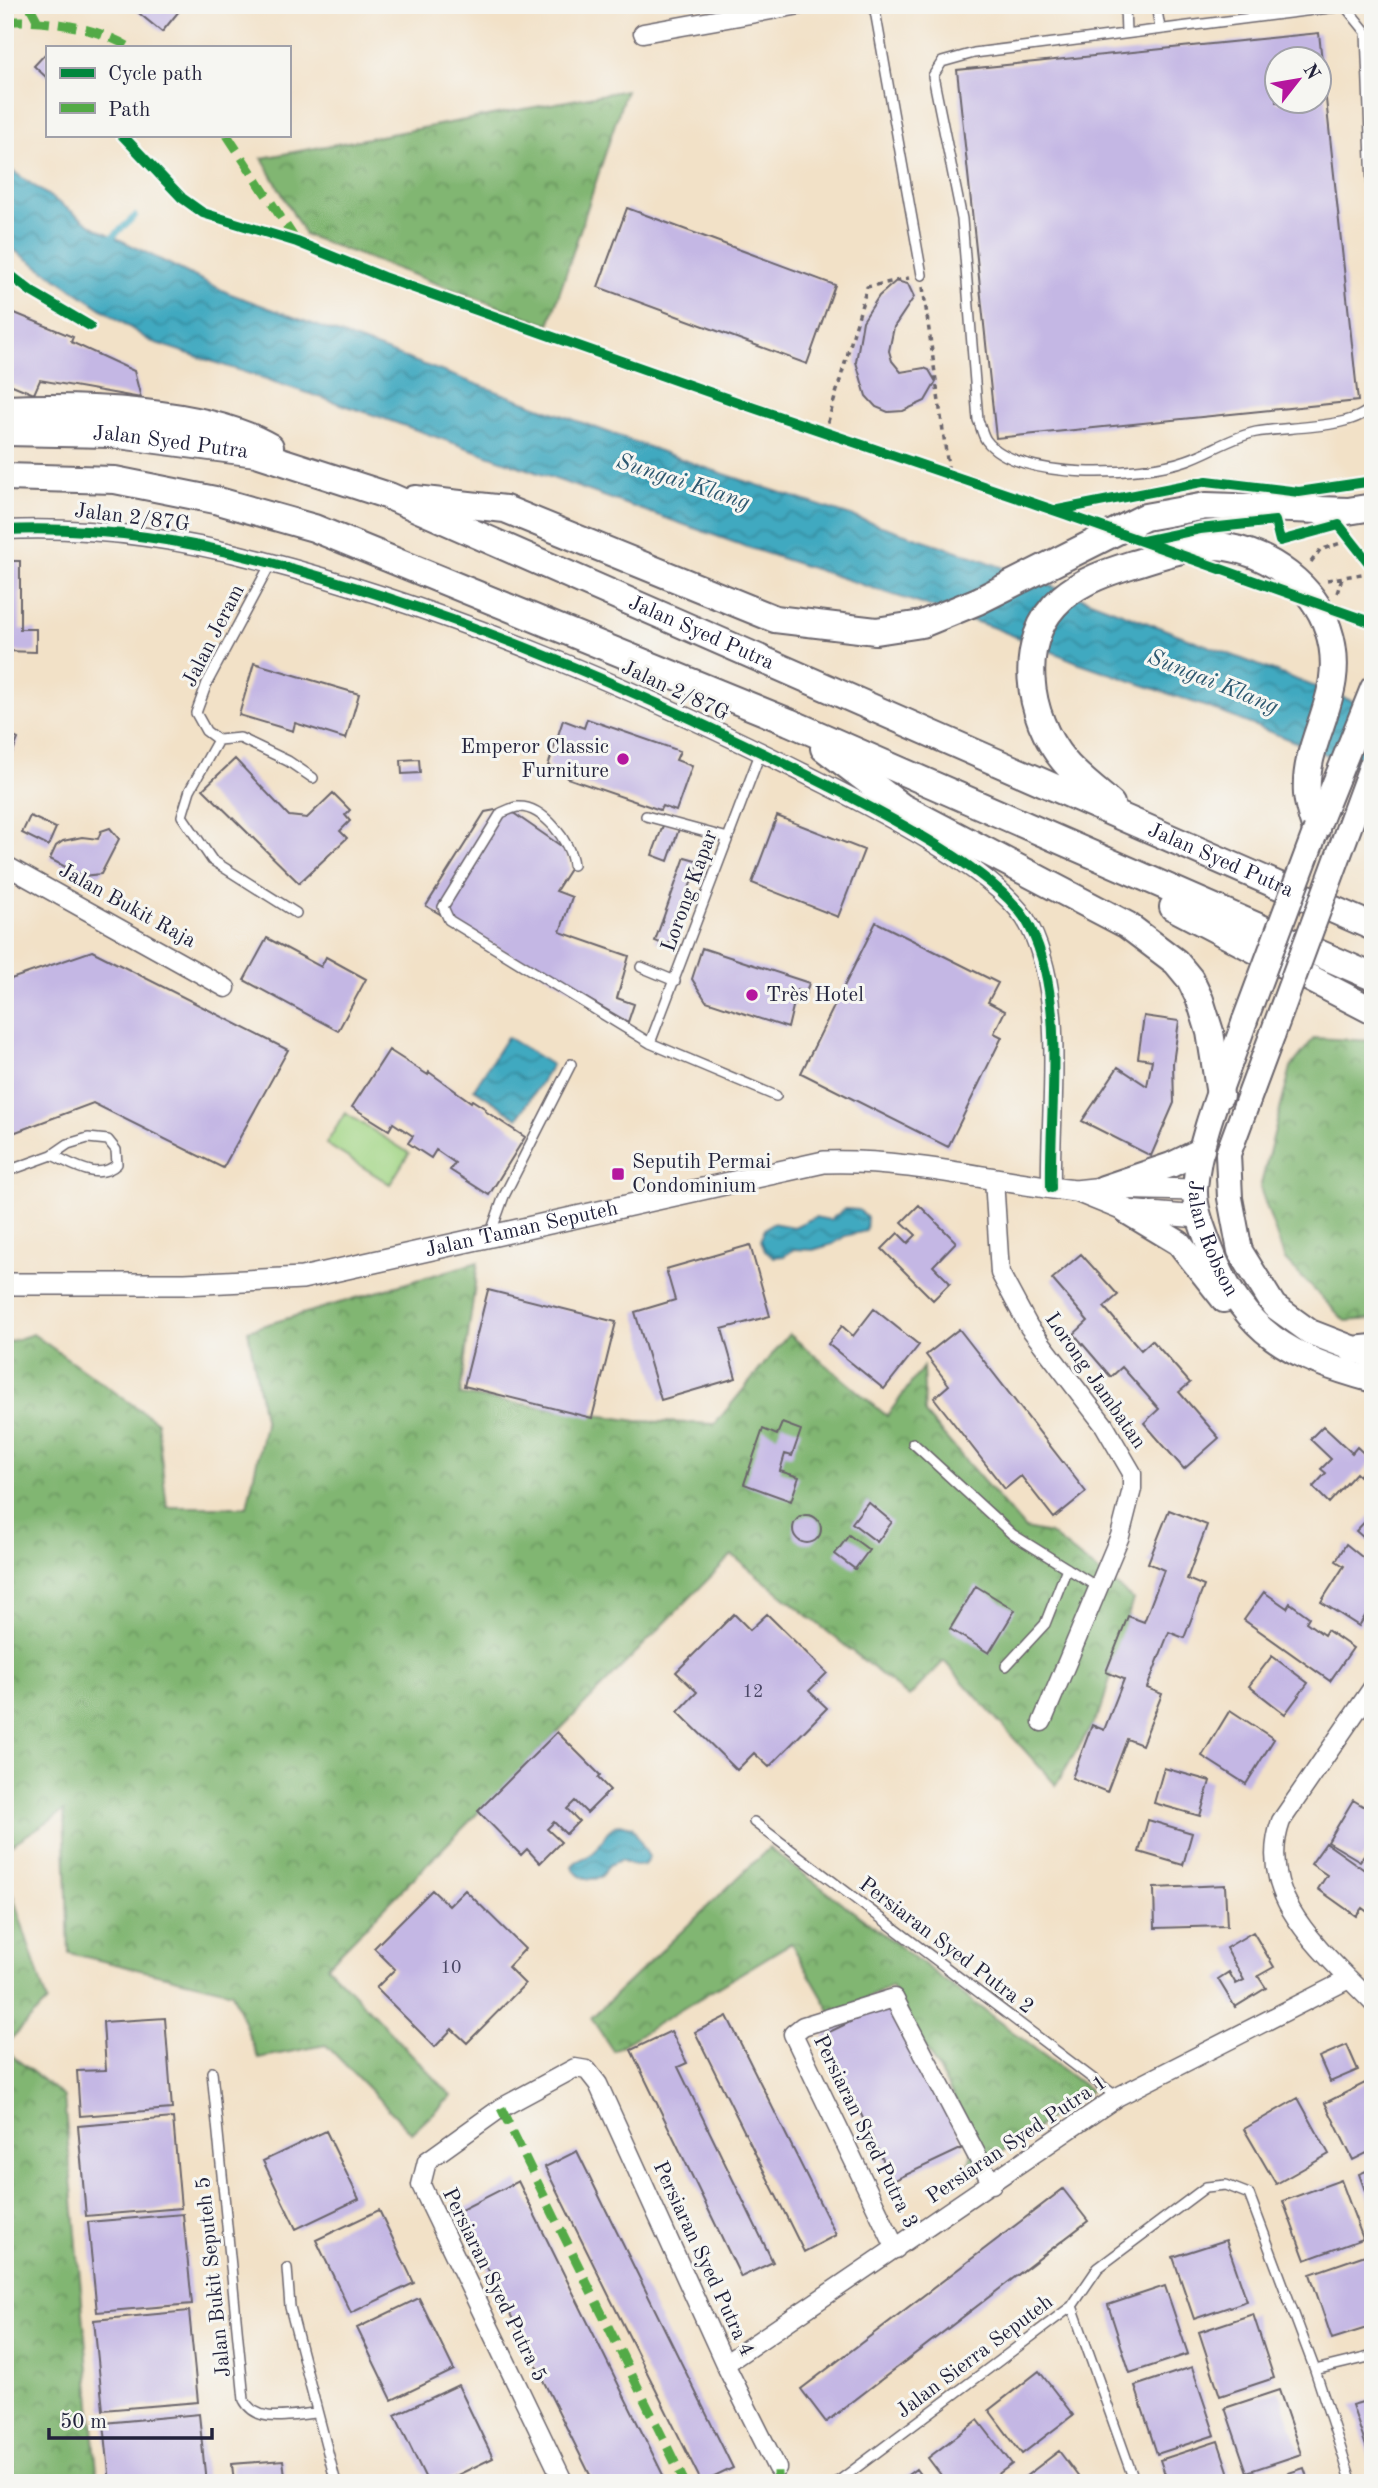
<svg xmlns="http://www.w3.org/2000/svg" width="1378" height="2488" font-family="'Old Standard TT',serif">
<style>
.forest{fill:url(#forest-crowns);stroke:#526c56;stroke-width:2}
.park{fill:#a2d585;stroke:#627c60;stroke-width:2}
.water{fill:url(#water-waves);stroke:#31667e;stroke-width:2}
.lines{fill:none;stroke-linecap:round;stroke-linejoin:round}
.stream{stroke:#40a9c0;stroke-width:6}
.building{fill:#c4b7e4;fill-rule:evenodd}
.service-casing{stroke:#6b656c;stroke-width:12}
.minor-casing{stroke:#6b656c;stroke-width:21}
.tertiary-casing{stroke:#6b656c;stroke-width:24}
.secondary-casing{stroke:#6b656c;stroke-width:28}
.primary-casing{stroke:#6b656c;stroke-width:30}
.path{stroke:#6b656c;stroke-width:3.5;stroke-dasharray:5 5;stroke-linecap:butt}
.service{stroke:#fff;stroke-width:9}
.minor{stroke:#fff;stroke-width:18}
.tertiary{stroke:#fff;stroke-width:21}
.secondary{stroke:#fff;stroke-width:24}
.primary{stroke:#fff;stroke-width:26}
.secondary-bridge-casing{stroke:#6b656c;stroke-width:28;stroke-linecap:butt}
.secondary-bridge{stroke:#fff;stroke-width:24}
.quiet{stroke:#53aa46;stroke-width:9;stroke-dasharray:18 9;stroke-linecap:butt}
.cycleway-casing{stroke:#f6f6f2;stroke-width:15}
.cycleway{stroke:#00873e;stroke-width:10}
.poi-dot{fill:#b5179e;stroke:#f6f6f2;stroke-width:2.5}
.labels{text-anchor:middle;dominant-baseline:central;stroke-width:6;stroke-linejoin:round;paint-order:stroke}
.number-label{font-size:18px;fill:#4a4765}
.street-label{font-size:21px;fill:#22223b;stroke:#f6f6f2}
.poi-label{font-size:21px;fill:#22223b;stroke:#f6f6f2;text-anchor:start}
.water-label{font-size:23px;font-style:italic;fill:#2e5870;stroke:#f6f6f2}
</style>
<defs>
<pattern id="forest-crowns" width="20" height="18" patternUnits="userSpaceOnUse" patternTransform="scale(1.75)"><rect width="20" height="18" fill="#81b672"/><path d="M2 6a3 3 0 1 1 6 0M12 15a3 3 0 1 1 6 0" fill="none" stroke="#69945f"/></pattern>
<pattern id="water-waves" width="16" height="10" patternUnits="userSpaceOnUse" patternTransform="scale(1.75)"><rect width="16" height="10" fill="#40a9c0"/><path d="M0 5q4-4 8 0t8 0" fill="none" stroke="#35899d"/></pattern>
</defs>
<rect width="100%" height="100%" fill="#f6f6f2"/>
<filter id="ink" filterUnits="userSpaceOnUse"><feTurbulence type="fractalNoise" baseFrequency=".0143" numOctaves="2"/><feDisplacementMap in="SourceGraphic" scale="14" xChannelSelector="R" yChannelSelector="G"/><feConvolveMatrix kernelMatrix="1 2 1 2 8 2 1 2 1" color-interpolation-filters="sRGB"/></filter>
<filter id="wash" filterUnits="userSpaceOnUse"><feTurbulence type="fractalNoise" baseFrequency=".00686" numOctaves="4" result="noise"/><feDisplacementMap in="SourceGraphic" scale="28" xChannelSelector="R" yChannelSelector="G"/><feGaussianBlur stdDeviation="1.57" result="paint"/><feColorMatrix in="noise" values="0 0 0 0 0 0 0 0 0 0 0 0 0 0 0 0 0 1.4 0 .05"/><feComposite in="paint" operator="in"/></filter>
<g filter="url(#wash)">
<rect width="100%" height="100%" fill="#f2e1c7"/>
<!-- forest -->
<path class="forest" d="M626 90 549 325 305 235 262 158Z
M1314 1038 1373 1041V1319L1345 1321 1285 1260 1260 1188 1291 1067Z
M478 1262 460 1395 637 1421 715 1424 789 1334 887 1416 923 1367 925 1414 1025 1529 1050 1534 1133 1599 1101 1710 1056 1785 944 1661 909 1697 732 1555 327 1966 452 2096 412 2133 326 2045 258 2058 232 1992 69 1953 64 1811 5 1849V1343L33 1334 157 1422 167 1507H247L265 1424 248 1330Z
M769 1848 1091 2091 966 2176 976 2137 891 1986 833 2016 791 1943 613 2051 591 2018Z
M5 1871 47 2002 5 2045Z
M5 2050 64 2097 98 2483H5Z"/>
<!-- park -->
<path class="park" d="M345 1113 409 1153 390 1184 326 1144Z"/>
<!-- water -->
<path class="water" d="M5 166 96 228 228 293 703 467 975 557 1373 709V773L1210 708 1077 662 992 627 753 549 374 415 150 341 5 244Z
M507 1037 552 1065 518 1118 474 1089Z
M845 1209 859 1210 867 1218 866 1231 845 1236 833 1244 813 1250 794 1249 784 1256 774 1257 765 1251 761 1240 764 1230 772 1223 794 1227 815 1217 830 1220Z
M619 1824 632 1827 649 1857 644 1865 635 1866 621 1860 609 1865 601 1878C588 1880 579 1880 572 1866 577 1858 589 1859 596 1850 605 1839 604 1830 619 1824Z"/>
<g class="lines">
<!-- stream -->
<path class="stream" d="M108 241 135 216"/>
</g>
<g id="blocks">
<!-- building -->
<path class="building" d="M129 5H184L162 32Z
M1319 33 1358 401 996 438 957 70ZM1276 60H1319V102H1276Z
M47 52V78L34 66Z
M627 208 835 285 807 364 598 287Z
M896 281 908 284 914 297 894 327 889 351 892 361 901 372 924 368 929 370 936 382 925 401 903 411 888 412 876 407 866 396 856 362 863 321 879 296Z
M5 309 73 337 71 342 134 371 141 398 40 380 34 394 5 382Z
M5 561H20V629H36V652L5 651Z
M254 663 359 694 346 739 295 723 293 731 239 715Z
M587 719 680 751 676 760 692 766 676 811 662 806 660 810 567 778 569 773 548 766 563 720 584 728Z
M5 733 18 739 5 770Z
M235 759 289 816 307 818 333 793 350 810 345 815 350 821 340 831 347 838 299 883 203 789Z
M419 759 420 773 402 774 401 760Z
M506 808 564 848 570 869 556 891 572 897 560 932 629 956 617 998 634 1004 628 1022 426 906 485 812Z
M30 816 56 828 48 846 22 833Z
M777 816 864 850 838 917 752 883Z
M664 823 679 829 668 861 652 855Z
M110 828 119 839 101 874 83 876 50 859 56 846 63 841 82 837 98 839 101 831Z
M685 857 699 861 668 946 655 941Z
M876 922 998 983 988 1002 1005 1011 994 1033 1002 1037 948 1147 801 1073Z
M267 938 321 967 326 957 366 979 338 1031 244 980Z
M702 948 809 983 806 993 797 990 788 1028 706 1001 692 979Z
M92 951 288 1050 223 1168 93 1103 5 1136V981Z
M1144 1016 1179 1021 1173 1063 1174 1103 1151 1156 1082 1121 1118 1067 1147 1086 1152 1060 1138 1058Z
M389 1050 428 1075 429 1072 471 1102 472 1100 486 1109 485 1111 525 1137 489 1195 450 1170 455 1163 436 1150 431 1158 408 1143 413 1136 393 1123 389 1130 352 1107Z
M919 1205 956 1242 933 1266 950 1283 933 1300 882 1249 898 1233 908 1243 916 1235 902 1222Z
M750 1245 770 1316 722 1329 736 1378 661 1400 635 1312 675 1300 666 1269Z
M1081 1254 1118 1295 1104 1307 1141 1350 1152 1340 1190 1383 1179 1392 1219 1438 1184 1469 1144 1423 1159 1409 1122 1367 1111 1377 1074 1334 1088 1321 1052 1279Z
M488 1290 616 1322 592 1418 464 1386Z
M874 1309 919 1345 884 1389 828 1344 842 1326 853 1336Z
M959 1329 1086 1492 1054 1518 1021 1476 1005 1489 934 1398 949 1385 926 1355Z
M782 1423 801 1430 792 1456 785 1454 780 1471 799 1477 791 1501 744 1484 763 1429 777 1435Z
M1323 1426 1352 1453 1357 1447 1372 1461 1359 1476 1356 1473 1329 1503 1313 1487 1326 1473 1321 1469 1331 1459 1310 1439Z
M868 1502 892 1522 877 1542 852 1523Z
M1169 1510 1207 1525 1187 1579 1204 1586 1184 1638 1169 1632 1147 1688 1162 1694 1142 1745 1127 1739 1107 1792 1072 1778 1092 1725 1104 1730 1124 1679 1106 1672 1128 1616 1144 1622 1164 1570 1148 1563Z
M1373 1513V1546L1356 1531Z
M793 1529a14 14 0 1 1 28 0a14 14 0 1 1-28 0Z
M849 1535 869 1550 855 1569 835 1554Z
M1346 1544 1373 1566V1603L1359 1626 1321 1602 1344 1566 1336 1561Z
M976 1586 1015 1610 989 1653 950 1629Z
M1264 1592 1287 1608 1290 1603 1309 1617 1306 1622 1324 1635 1327 1630 1353 1648 1330 1681 1244 1620Z
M734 1614 750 1630 767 1614 827 1673 809 1691 827 1708 769 1767 754 1753 737 1770 678 1712 697 1692 676 1672Z
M1272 1656 1308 1683 1285 1714 1249 1686Z
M1230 1710 1274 1739 1246 1784 1202 1756Z
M557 1732 600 1775 598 1778 610 1790 587 1813 575 1801 567 1809 579 1821 566 1834 554 1822 547 1829 561 1842 540 1863 527 1849 521 1855 478 1811Z
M1164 1768 1210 1781 1200 1816 1154 1803Z
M1353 1800 1373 1812V1844L1360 1861 1328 1842Z
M1148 1820 1192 1833 1183 1865 1139 1852Z
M1326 1843 1373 1876V1916L1362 1908 1356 1916 1318 1889 1327 1875 1311 1864Z
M1225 1885 1227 1926 1155 1928 1154 1888Z
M432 1890 449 1906 465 1890 525 1949 508 1967 525 1984 467 2043 452 2029 435 2047 376 1988 395 1969 374 1948Z
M1253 1932 1274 1967 1258 1976 1266 1988 1235 2007 1218 1979 1229 1972 1236 1984 1244 1980 1226 1948Z
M896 2000 965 2147 893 2181 823 2035Z
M727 2016 836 2235 804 2252 695 2032Z
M165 2018 172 2109 80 2116 77 2071 106 2070 103 2022Z
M671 2031 687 2063 678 2067 773 2262 741 2277 631 2050Z
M1347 2045 1358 2070 1330 2082 1319 2057Z
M1373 2079V2150L1353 2160 1325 2103Z
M1298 2098 1329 2154 1276 2184 1244 2129Z
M173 2118 181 2208 86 2216 78 2126Z
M326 2131 359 2199 296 2229 263 2161Z
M577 2151 733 2468 702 2483 545 2167Z
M1373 2168V2210H1372L1359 2174Z
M1341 2180 1363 2239 1305 2260 1283 2201Z
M518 2181 667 2483H594L459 2211Z
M1063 2189 1088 2221 826 2422 801 2389Z
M379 2210 414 2283 351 2313 316 2240Z
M183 2214 192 2304 97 2312 88 2222Z
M1226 2240 1247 2301 1194 2319 1173 2257Z
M1371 2253 1373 2326 1332 2339 1310 2274Z
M1165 2286 1188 2354 1130 2373 1108 2305Z
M419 2298 454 2370 392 2400 357 2328Z
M189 2311 198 2402 103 2410 94 2320Z
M1253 2314 1274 2378 1220 2396 1199 2332Z
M1192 2367 1215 2435 1157 2454 1135 2386Z
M1039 2371 1073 2415 1022 2454 989 2410Z
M458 2385 493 2458 441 2483H428L395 2415Z
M1279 2390 1301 2454 1247 2472 1225 2408Z
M1373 2399V2464H1372L1352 2405Z
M199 2414 206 2483H110L104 2423Z
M978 2420 1012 2464 986 2483H947L928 2458Z
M1218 2441 1232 2483H1168L1160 2460Z
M1059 2451 1083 2483H1017Z
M283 2460 286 2483H234L232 2464Z
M1304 2468 1309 2483H1261V2482Z
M916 2469 926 2483H897Z
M502 2476 505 2483H488Z"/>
</g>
</g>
<g filter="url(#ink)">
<use href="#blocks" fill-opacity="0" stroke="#6b656c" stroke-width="2"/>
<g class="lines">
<!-- service casing -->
<g class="service-casing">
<path id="service" d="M874 5 922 275
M1125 5 1126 33
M1156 5 1160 28
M1373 212 1366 32 1345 6 974 53 942 62 933 76 962 219 978 420C981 426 982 434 986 440 1017 482 1143 476 1187 460 1210 452 1232 437 1256 432 1286 426 1356 430 1373 405
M271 563 207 683 196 713 206 731 218 740 240 738 288 761 313 778
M218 740 190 790 182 816 212 860 296 913
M646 816 728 838
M573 865C571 842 543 805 517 807 512 808 506 811 501 813L443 907 449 920 650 1043 776 1096
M641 967 675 981
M650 1043 761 751
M88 1138 108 1140 116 1150 117 1164C98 1182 73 1164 52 1155L68 1144Z
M5 1172 52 1155
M490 1235 504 1196 571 1064
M913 1443 1012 1534 1099 1588
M1006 1666 1045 1624 1067 1568
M754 1822 1117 2097
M212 2072 244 2400C257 2425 291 2415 315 2413
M287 2268 290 2307 336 2483
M1072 2306 1135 2483
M1315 2370 1373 2356
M836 2483 1072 2306 1098 2268 1206 2187 1226 2185 1249 2194 1315 2370 1352 2483"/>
</g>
<!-- minor casing -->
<g class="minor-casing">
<path id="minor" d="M643 33 800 5
M5 530C91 526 176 538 260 560 457 611 645 693 827 785 880 812 1004 874 1030 927 1067 1001 1049 1107 1051 1188
M5 865 226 988
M994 1179 1000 1273 1029 1327 1104 1425 1132 1473V1489L1120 1536 1042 1722
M1373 1687 1281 1821C1254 1898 1324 1952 1373 2003
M896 2249 793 2034 803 2026 894 1998 992 2184
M725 2364 1117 2097 1349 1979
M564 2483 421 2185 427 2161 501 2108 575 2068 587 2070 598 2084 725 2364 777 2468"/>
</g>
<!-- tertiary casing -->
<g class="tertiary-casing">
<g id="tertiary">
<path d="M1079 1192 1126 1211 1199 1217"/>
<path id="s1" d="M5 1284H185L302 1278 824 1162C909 1159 991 1181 1075 1191L1103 1188 1195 1190"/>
</g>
</g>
<!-- secondary casing -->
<g class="secondary-casing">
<g id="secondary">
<path d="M1316 830 1373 688"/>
<path id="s2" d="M1245 1020C1228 1072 1199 1134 1195 1188 1194 1209 1204 1231 1211 1250 1244 1334 1290 1357 1373 1380"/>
<path d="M1273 1033 1228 1154 1230 1198 1240 1251 1274 1306 1310 1332 1372 1356"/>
<path d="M1103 1188 1171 1165 1202 1150"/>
<path d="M1126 1211 1179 1243 1224 1300"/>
</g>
</g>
<!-- primary casing -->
<g class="primary-casing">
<g id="primary">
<path d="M5 409C80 406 206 409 270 447"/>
<path id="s3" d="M5 432 111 434 256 453 389 496 1373 927"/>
<path d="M5 477 115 480 215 500 314 528 789 722 1373 977"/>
<path d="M415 499 505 509 775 619 876 631 922 624 978 601 1145 517 1206 506 1348 511 1373 507"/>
<path d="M824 748 902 807 1127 925 1176 962 1190 979 1200 1000 1210 1032 1220 1095"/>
<path d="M1111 804C1096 790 1077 777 1064 761 1027 717 1015 640 1062 598 1083 580 1108 572 1133 564 1160 556 1198 542 1226 547 1270 554 1314 586 1328 629 1350 694 1303 736 1307 794 1308 806 1312 818 1316 830"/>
<path d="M1173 907 1373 1011"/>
<path d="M1353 1350 1373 1348"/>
</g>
</g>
<!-- path -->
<path class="path" d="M923 287 949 474
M825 432 867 287 909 278
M1311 562 1320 550 1350 540
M1327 580 1373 572
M1337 593 1342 578"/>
<!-- service -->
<use href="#service" class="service"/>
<!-- minor -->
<use href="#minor" class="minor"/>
<!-- tertiary -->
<use href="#tertiary" class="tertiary"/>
<!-- secondary -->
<use href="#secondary" class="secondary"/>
<!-- primary -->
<use href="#primary" class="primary"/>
<!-- secondary-bridge casing -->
<g class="secondary-bridge-casing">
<path id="secondary-bridge" d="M1245 1020 1316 830
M1273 1033 1373 762"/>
</g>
<!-- secondary-bridge -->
<use href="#secondary-bridge" class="secondary-bridge"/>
<!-- quiet -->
<path class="quiet" d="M29 5 37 20
M5 21C45 20 95 26 129 47
M227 135 297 242
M501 2108 685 2483
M767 2483 777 2478V2468"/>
<!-- cycleway casing -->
<g class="cycleway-casing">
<path id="cycleway" d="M122 135 182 198 203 213 297 242 383 277 754 408 1065 514 1373 623
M5 271 32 292 90 326
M1058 510 1207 481 1299 492 1373 481
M5 530C91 526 176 538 260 560 457 611 645 693 827 785 880 812 1004 874 1030 927 1067 1001 1049 1107 1051 1188
M1143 541 1200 529 1275 521 1280 541 1339 525 1373 568"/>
</g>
<!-- cycleway -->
<use href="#cycleway" class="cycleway"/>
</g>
</g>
<!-- markers -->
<g class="poi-dot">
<circle cx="623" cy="759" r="7"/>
<circle cx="752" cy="995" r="7"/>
<rect x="611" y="1167" width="14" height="14" rx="3.5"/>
</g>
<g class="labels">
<!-- number labels -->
<g class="number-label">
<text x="753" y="1692">12</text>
<text x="451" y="1968">10</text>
</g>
<!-- street labels -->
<g class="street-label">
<text stroke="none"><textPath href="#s3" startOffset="166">Jalan Syed Putra</textPath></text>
<text transform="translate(132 518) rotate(7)">Jalan 2/87G</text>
<text stroke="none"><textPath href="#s3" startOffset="733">Jalan Syed Putra</textPath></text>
<text transform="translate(214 636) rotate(-63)">Jalan Jeram</text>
<text transform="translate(675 691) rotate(25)">Jalan 2/87G</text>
<text stroke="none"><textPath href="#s3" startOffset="1300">Jalan Syed Putra</textPath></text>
<text transform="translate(690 891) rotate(-70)">Lorong Kapar</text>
<text transform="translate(127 906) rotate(29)">Jalan Bukit Raja</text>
<text stroke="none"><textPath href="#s1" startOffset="522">Jalan Taman Seputeh</textPath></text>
<text stroke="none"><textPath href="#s2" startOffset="229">Jalan Robson</textPath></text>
<text transform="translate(1095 1381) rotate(55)">Lorong Jambatan</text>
<text transform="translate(946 1946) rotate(37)">Persiaran Syed Putra 2</text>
<text transform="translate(865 2132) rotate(64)">Persiaran Syed Putra 3</text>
<text transform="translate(1017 2140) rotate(-34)">Persiaran Syed Putra 1</text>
<text transform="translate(703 2259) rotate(65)">Persiaran Syed Putra 4</text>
<text transform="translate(214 2277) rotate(-96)">Jalan Bukit Seputeh 5</text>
<text transform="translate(494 2285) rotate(64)">Persiaran Syed Putra 5</text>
<text transform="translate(975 2357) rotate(-37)">Jalan Sierra Seputeh</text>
</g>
<!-- poi labels -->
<g class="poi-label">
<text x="609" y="747" text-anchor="end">Emperor Classic<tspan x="609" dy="24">Furniture</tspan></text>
<text x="766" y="995">Très Hotel</text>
<text x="632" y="1162">Seputih Permai<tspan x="632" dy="24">Condominium</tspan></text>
</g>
<!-- water labels -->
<g class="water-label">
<text transform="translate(683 482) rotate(18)">Sungai Klang</text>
<text transform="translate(1213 682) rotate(22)">Sungai Klang</text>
</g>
</g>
<!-- margin -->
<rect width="1378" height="2488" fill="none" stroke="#f6f6f2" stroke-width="28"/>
<!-- legend -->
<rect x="46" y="46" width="245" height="91" fill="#f6f6f2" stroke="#a1a1a9" stroke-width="2"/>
<rect x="60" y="68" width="35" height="10" fill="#00873e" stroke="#a1a1a9" stroke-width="2"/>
<text x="108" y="80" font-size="21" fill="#22223b">Cycle path</text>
<rect x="60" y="103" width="35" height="10" fill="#53aa46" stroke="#a1a1a9" stroke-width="2"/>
<text x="108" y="116" font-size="21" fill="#22223b">Path</text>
<!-- north arrow -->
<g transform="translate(1298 80) rotate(59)"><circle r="33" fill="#f6f6f2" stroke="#a1a1a9" stroke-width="2"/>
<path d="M0-5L12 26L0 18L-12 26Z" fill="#b5179e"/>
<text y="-10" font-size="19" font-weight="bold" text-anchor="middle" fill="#22223b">N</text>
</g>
<!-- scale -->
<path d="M49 2428v10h163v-10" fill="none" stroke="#22223b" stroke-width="3.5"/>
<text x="60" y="2428" font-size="21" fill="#22223b" stroke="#f6f6f2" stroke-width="5" paint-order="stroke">50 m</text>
</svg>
